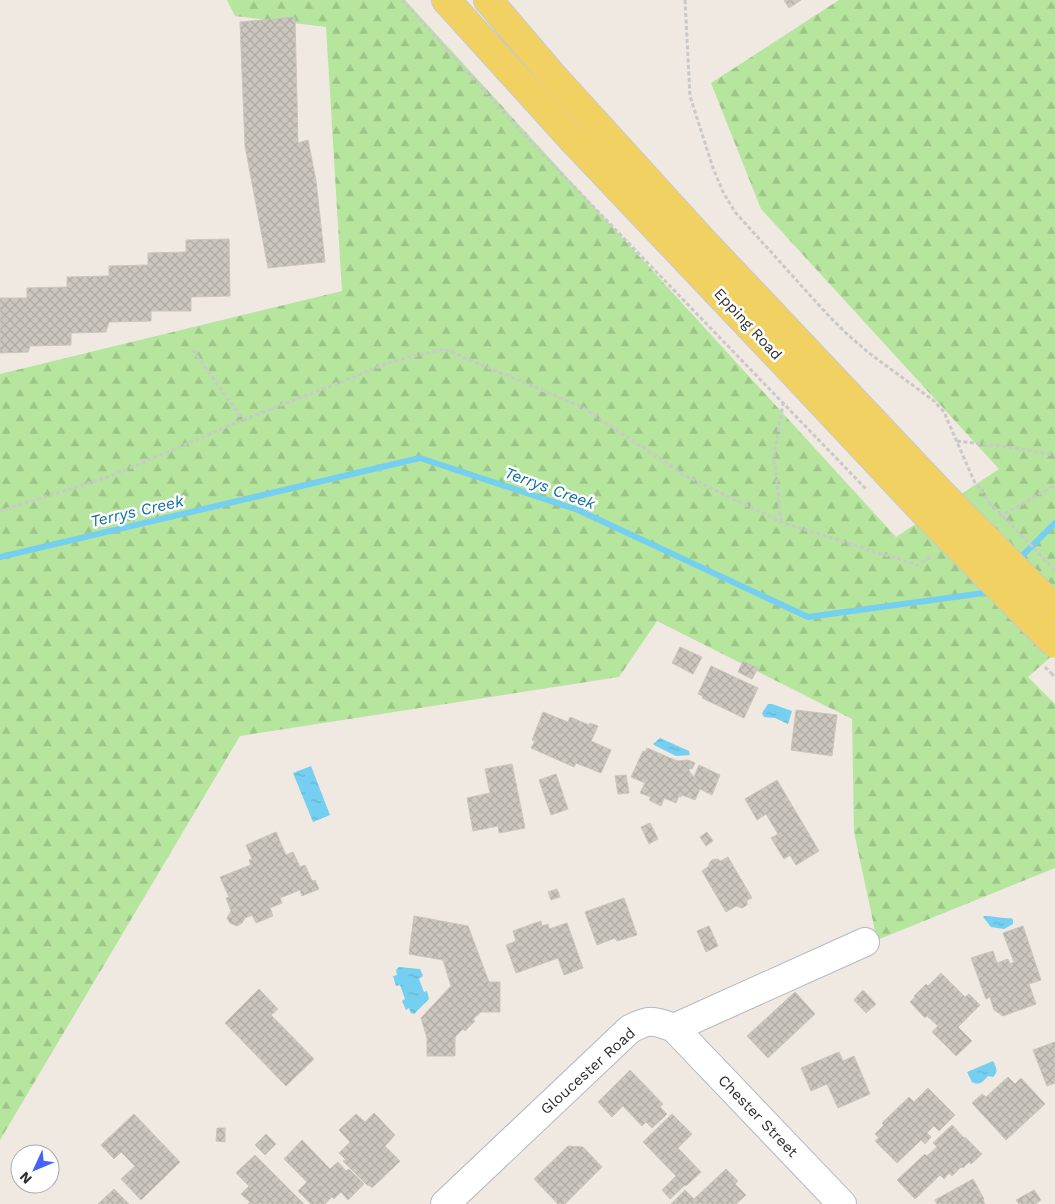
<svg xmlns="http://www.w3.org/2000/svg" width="1055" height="1204" font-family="'Work Sans',sans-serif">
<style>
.forest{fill:url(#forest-firs)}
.water{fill:url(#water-ripples)}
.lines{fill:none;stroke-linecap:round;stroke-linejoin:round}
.stream{stroke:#75cff0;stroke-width:6}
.building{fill:url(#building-cross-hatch);stroke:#cbc5ba}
.minor-casing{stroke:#b4b7c1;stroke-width:30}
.major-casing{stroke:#c9c9c9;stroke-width:30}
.path{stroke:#c9c9c9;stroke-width:3;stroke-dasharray:4 2.5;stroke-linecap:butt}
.minor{stroke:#fff;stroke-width:28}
.major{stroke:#f2d163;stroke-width:28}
.major-bridge-casing{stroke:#c9c9c9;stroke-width:30;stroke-linecap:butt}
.path-bridge{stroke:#c9c9c9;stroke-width:3;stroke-dasharray:4 2.5;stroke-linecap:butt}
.major-bridge{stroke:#f2d163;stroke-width:28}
.labels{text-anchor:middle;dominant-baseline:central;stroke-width:5;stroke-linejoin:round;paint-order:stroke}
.street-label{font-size:15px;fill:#2e2e2e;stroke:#fff}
.water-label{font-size:16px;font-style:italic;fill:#0d6fa3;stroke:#fff}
</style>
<defs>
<pattern id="forest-firs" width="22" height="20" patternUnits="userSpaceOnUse" patternTransform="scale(1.25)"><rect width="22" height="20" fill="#b6e59e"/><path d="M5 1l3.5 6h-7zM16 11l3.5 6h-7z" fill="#9dc588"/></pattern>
<pattern id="water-ripples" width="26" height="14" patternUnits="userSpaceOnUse" patternTransform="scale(1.25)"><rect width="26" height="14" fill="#75cff0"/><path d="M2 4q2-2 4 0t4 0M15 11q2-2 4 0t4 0" fill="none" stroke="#66b2ce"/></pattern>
<pattern id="building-cross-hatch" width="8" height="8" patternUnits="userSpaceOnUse" patternTransform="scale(1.25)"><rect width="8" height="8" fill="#cbc7bf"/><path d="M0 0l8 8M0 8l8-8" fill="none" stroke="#afaba4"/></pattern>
</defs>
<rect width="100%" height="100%" fill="#efe9e1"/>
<!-- forest -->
<path class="forest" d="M227 0H405L896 537 999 469 761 209 711 83 839 0H1055V653L1028 677 1055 704V868L877 940 854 832 852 719 657 621 619 677 240 736 0 1140V374L342 291 326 27 235 16Z"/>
<!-- water -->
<path class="water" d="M768 704H772L792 711 788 724 775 718 764 717 762 713Z
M660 738 689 751 690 755 676 756 654 745 653 744Z
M311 766 330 815 313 822 293 773Z
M985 916C994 916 1002 919 1011 918L1013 920V924L1004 929 991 927 983 917Z
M399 967 420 969 423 976 419 979 424 992 427 991 429 999 414 1014 411 1013 409 1008 406 1010 402 1001 405 999 400 985 396 986 393 976 397 975 396 970Z
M993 1061C996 1067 999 1071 993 1077L988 1076C983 1082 979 1086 972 1082L967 1072Z"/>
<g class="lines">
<!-- stream -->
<path class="stream" d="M0 557 420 458 578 510 808 617 984 593 990 587
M1017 561 1055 523"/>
</g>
<!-- building -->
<path class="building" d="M784 0H801L789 8Z
M295 17 298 143 308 140 316 181 325 262 268 268 245 146 240 22Z
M229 239 230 296 191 297V311H151V321L109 322 106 332 71 333V345L30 346 28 352 0 353V298H27V288L67 287V277L109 276V266L148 265V253L186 252V240Z
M680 647 702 657 693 674 672 663Z
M743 661 758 668 752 679 738 672Z
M711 666 758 688 744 718 702 698 703 696 698 694Z
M796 710 837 715 832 756 791 750Z
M543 712 568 722 570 717 589 725 590 723 598 726 591 741 611 750 601 773 576 763 574 767 531 748 535 741 532 740Z
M647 748 677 761 688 760 695 763 692 769 690 768 689 771 694 777 699 765 720 775 712 795 700 789 695 800 682 795 681 797 679 796 676 803 664 798 661 806 649 800 651 797 640 793 645 783 631 777 643 751 645 752Z
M512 764 525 828 499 833 498 826 473 831 467 798 490 793 485 769Z
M556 774 568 809 551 815 539 780Z
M626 775 629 793 618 794 615 776Z
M777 780 819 851 796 865 790 855 784 859 771 838 778 834 766 814 757 820 745 799Z
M650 823 658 839 649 844 641 827Z
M276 832 286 855 293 852 300 867 305 865 312 881 315 880 319 889 302 896 300 890 280 898 282 903 270 908 273 916 256 923 252 915 245 918 242 923 237 926 230 923 227 918 231 911 226 898 229 897 220 877 251 865 249 860 252 859 246 845Z
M707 832 713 841 706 846 700 837Z
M728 857 752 898 747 900V905L742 908 736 906 726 912 702 871 709 866V863L712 860 717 859 721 861Z
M557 889 560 897 551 900 548 892Z
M624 898 637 935 617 941 615 938 597 945 585 912Z
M414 916 468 926 489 982H500V1012H481L473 1019 475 1021 465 1031 463 1029 455 1037V1056H427V1038L421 1018 451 986 443 960 409 954Z
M541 921 542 926 548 924 549 929 567 923 583 968 564 975 558 958 516 973 506 945 516 941 513 931Z
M709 926 718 946 706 952 697 931Z
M1023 926 1041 980 1029 984 1036 1004 1003 1016 994 1010 990 997 986 999 971 958 993 951 997 963 1008 959 1010 964 1014 962 1003 933Z
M941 973 965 997 969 994 980 1005 958 1027 972 1041 956 1056 932 1032 938 1026 927 1016 925 1018 910 1002 915 997 914 996 926 984 928 986Z
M259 989 278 1009 271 1015 314 1059 286 1086 225 1023Z
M863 990 876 1004 866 1013 854 1000Z
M795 992 815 1014 768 1058 747 1036Z
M1055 1042V1083L1047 1086 1033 1050Z
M839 1052 843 1061 854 1056 870 1094 838 1108 827 1084 811 1091 801 1068Z
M630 1070 663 1104 660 1107 667 1114 652 1128 646 1122 642 1126 623 1106 612 1117 598 1102Z
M1008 1077 1015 1084 1021 1078 1045 1104 1006 1140 972 1103 982 1094 986 1097Z
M928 1088 955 1115 939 1131 934 1126 927 1133 931 1137 925 1144 921 1140 897 1163 875 1141 879 1138 875 1134 884 1125 882 1123 909 1097 914 1102Z
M374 1113 395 1135 385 1146 400 1161 372 1188 369 1185 368 1186 343 1161 346 1160 339 1153 350 1142 339 1130 356 1114 365 1122Z
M134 1114 180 1162 141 1200 121 1179 135 1166 121 1152 114 1159 101 1145Z
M672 1114 692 1134 678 1148 701 1172 686 1186 685 1185 670 1199 662 1190 676 1176 643 1142Z
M952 1125 964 1138 965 1137 982 1154 971 1164 969 1162 963 1168 961 1167 952 1176 949 1173 944 1179 940 1175 915 1199 897 1180 925 1154 927 1156 937 1147 933 1143Z
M217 1128H225V1142L216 1141Z
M266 1134 276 1144 265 1155 255 1145Z
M302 1140 330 1169 338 1162 346 1171 349 1169 364 1184 348 1200 341 1192 334 1199 332 1197 325 1204H311L298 1191 307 1182 284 1159Z
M568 1146 583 1147 602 1167 565 1204H558L534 1179Z
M255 1155 304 1204H248L250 1202 241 1194 249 1186 236 1173Z
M726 1169 738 1181 735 1184 746 1195 736 1204H671L685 1190 694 1199Z
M973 1179 984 1199 983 1200 985 1204H937L935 1200Z
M114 1189 129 1204H98Z
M1034 1190 1041 1200 1035 1204H1019L1016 1200Z"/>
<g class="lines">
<!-- minor casing -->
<g class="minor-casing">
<path id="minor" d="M674 1028 842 1204
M445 1204 630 1029C649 1019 653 1020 674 1028L865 942"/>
</g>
<!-- major casing -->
<g class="major-casing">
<path id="major" d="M446 0 570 137 789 368 923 511
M488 0 552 75 703 241 942 494"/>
</g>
<!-- path -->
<path class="path" d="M402 0 528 139 866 489
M685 0 690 96 713 168 723 192 735 212 826 313 848 335 869 353 934 401 944 412 974 481 989 502
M193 350 243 420
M957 441 1008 447 1055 455
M0 511 111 476 243 420 394 361 444 349 582 407 686 476 781 522 917 565 933 556
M999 517 1055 485
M781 522 774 456 783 404
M1051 673 1055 677"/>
<!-- minor -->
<use href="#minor" class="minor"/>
<!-- major -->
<use href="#major" class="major"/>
<!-- major-bridge casing -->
<g class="major-bridge-casing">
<path id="major-bridge" d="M942 494 1055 609
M923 511 1055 644"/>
</g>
<!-- path-bridge -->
<path class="path-bridge" d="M989 502 1055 570
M1045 667 1051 673"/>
<!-- major-bridge -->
<use href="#major-bridge" class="major-bridge"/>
</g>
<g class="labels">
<!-- street labels -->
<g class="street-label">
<text transform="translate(748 324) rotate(47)">Epping Road</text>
<text transform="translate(588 1071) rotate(-42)">Gloucester Road</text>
<text transform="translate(758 1116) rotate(46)">Chester Street</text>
</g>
<!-- water labels -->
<g class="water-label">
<text transform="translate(550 488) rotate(20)">Terrys Creek</text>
<text transform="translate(137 511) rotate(-13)">Terrys Creek</text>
</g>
</g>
<!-- north arrow -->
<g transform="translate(35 1169) rotate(226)"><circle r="24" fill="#ffffff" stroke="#ababab"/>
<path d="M0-4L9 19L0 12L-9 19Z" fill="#4264fb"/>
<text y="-8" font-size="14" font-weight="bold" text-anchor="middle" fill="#2e2e2e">N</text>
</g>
</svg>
